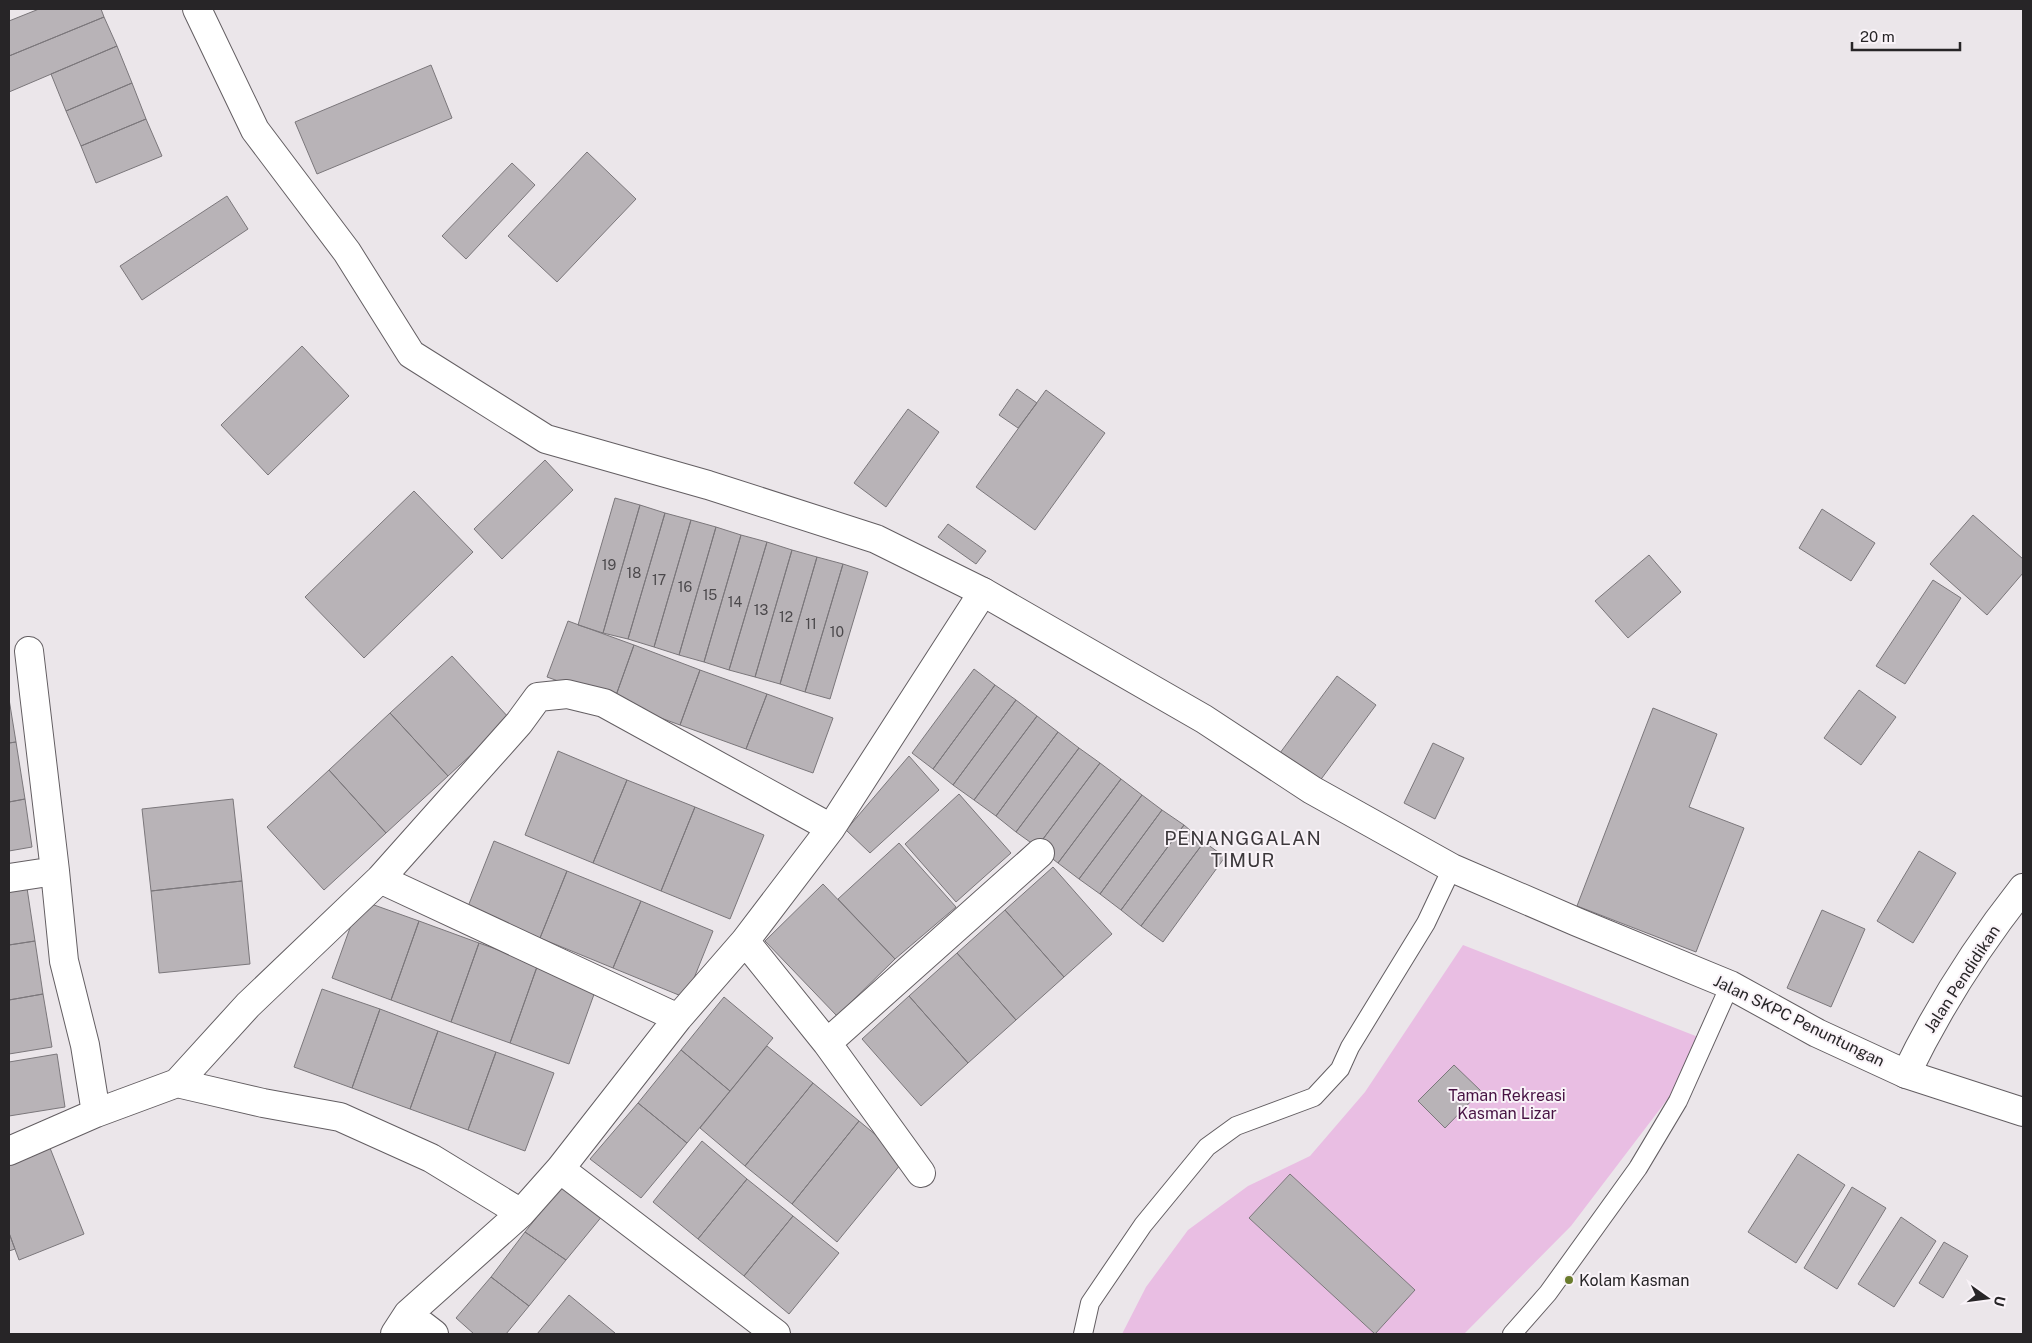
<svg xmlns="http://www.w3.org/2000/svg" width="2032" height="1343" font-family="'Public Sans',sans-serif">
<style>
.green{fill:#e9bee3}
.building{fill:#b8b3b7;stroke:#7b777b}
.lines{fill:none;stroke-linecap:round;stroke-linejoin:round}
.lane-casing{stroke:#635e62;stroke-width:20}
.street-casing{stroke:#635e62;stroke-width:30}
.secondary-casing{stroke:#635e62;stroke-width:30}
.lane{stroke:#fff;stroke-width:18}
.street{stroke:#fff;stroke-width:28}
.secondary{stroke:#fff;stroke-width:28}
.poi-dot{fill:#6a7c2c;stroke:#f9f3f8;stroke-width:2}
.labels{text-anchor:middle;dominant-baseline:central;stroke-width:4;stroke-linejoin:round;paint-order:stroke}
.number-label{font-size:14px;fill:#4b484b}
.street-label{font-size:16px;fill:#272527;stroke:#f9f3f8}
.park-label{font-size:16px;fill:#471243;stroke:#f9f3f8}
.poi-label{font-size:16px;fill:#272527;stroke:#f9f3f8;text-anchor:start}
.quarter-label{font-size:19px;letter-spacing:1px;fill:#3c383b;stroke:#f9f3f8}
</style>
<rect width="100%" height="100%" fill="#ebe6ea"/>
<!-- green -->
<path class="green" d="M1463 945 1711 1042 1571 1226 1464 1334H1122L1146 1287 1188 1230 1248 1186 1310 1156 1365 1092Z"/>
<!-- building -->
<path class="building" d="M39 9H101L104 17 9 56V21Z
M104 17 117 46 9 92V56Z
M117 46 132 83 66 111 51 74Z
M431 65 452 118 317 174 295 122Z
M132 83 146 119 81 146 66 111Z
M146 119 162 156 96 183 81 146Z
M587 152 636 199 557 282 508 236Z
M512 163 535 185 466 259 442 236Z
M227 196 248 229 142 300 120 266Z
M302 346 349 396 268 475 221 425Z
M1017 389 1037 403 1018 428 999 415Z
M1046 390 1105 433 1035 530 976 487Z
M908 409 939 432 886 507 854 483Z
M545 460 573 490 502 559 474 529Z
M414 491 473 552 364 658 305 597Z
M615 498 640 505 603 633 578 625Z
M640 505 665 513 628 639 603 633Z
M1822 509 1875 543 1851 581 1799 548Z
M665 513 691 520 654 647 628 639Z
M1973 515 2023 559V573L1987 615 1930 564Z
M691 520 716 527 679 655 654 647Z
M948 524 986 551 976 564 938 537Z
M716 527 741 535 704 662 679 655Z
M741 535 767 542 729 670 704 662Z
M767 542 792 550 755 677 729 670Z
M792 550 817 557 780 684 755 677Z
M1649 555 1681 592 1628 638 1595 601Z
M817 557 843 564 805 692 780 684Z
M843 564 868 572 830 699 805 692Z
M1933 580 1961 598 1905 684 1876 666Z
M568 621 634 645 614 701 547 677Z
M634 645 700 670 680 725 614 701Z
M452 656 510 719 448 776 390 713Z
M974 669 995 685 933 769 912 753Z
M700 670 767 694 746 749 680 725Z
M1337 676 1376 705 1316 786 1277 757Z
M995 685 1016 700 953 785 933 769Z
M1859 690 1896 717 1861 765 1824 738Z
M767 694 833 718 813 773 746 749Z
M9 699 16 742 9 743Z
M1016 700 1037 716 974 800 953 785Z
M1653 708 1717 734 1689 807 1744 828 1696 952 1577 906Z
M390 713 448 776 386 833 329 770Z
M1037 716 1058 732 996 816 974 800Z
M1058 732 1079 748 1016 832 996 816Z
M16 742 25 799 9 802V743Z
M1433 743 1464 758 1435 819 1404 803Z
M1079 748 1100 763 1037 847 1016 832Z
M558 751 627 780 593 863 525 835Z
M909 756 939 790 870 853 846 830Z
M1100 763 1121 779 1058 863 1037 847Z
M329 770 386 833 324 890 267 827Z
M1121 779 1142 795 1079 879 1058 863Z
M627 780 695 807 661 891 593 863Z
M959 794 1011 853 956 902 905 844Z
M1142 795 1162 810 1100 894 1079 879Z
M25 799 32 847 9 851V802Z
M233 799 242 881 151 891 142 809Z
M695 807 764 835 730 919 661 891Z
M1162 810 1184 825 1121 910 1100 894Z
M1184 825 1204 842 1141 926 1121 910Z
M494 841 567 871 540 938 467 909Z
M1204 842 1225 857 1163 942 1141 926Z
M899 843 956 907 895 959 838 899Z
M1919 851 1956 873 1913 943 1877 921Z
M1053 867 1112 934 1064 977 1005 910Z
M567 871 641 901 613 968 540 938Z
M242 881 250 964 159 973 151 891Z
M823 884 895 959 837 1016 765 941Z
M27 888 35 941 9 945V891Z
M360 900 419 921 391 1000 332 978Z
M641 901 713 931 686 998 613 968Z
M1005 910 1064 977 1016 1020 957 953Z
M1822 910 1865 929 1831 1007 1787 988Z
M419 921 479 943 451 1022 391 1000Z
M35 941 43 994 9 1000V945Z
M479 943 538 964 510 1043 451 1022Z
M957 953 1016 1020 968 1063 909 996Z
M538 964 597 986 569 1064 510 1043Z
M322 989 380 1009 352 1088 294 1067Z
M43 994 52 1047 9 1054V1000Z
M909 996 968 1063 921 1106 862 1039Z
M724 997 773 1038 730 1091 681 1050Z
M380 1009 438 1031 410 1109 352 1088Z
M438 1031 496 1052 468 1130 410 1109Z
M767 1046 813 1083 745 1166 700 1128Z
M681 1050 730 1091 687 1143 638 1103Z
M496 1052 554 1073 525 1151 468 1130Z
M57 1054 65 1107 9 1116V1062Z
M1454 1065 1481 1091 1445 1128 1418 1101Z
M813 1083 859 1121 792 1204 745 1166Z
M638 1103 687 1143 641 1198 590 1159Z
M859 1121 905 1159 837 1242 792 1204Z
M702 1141 747 1179 698 1239 653 1202Z
M50 1148 84 1234 19 1260 9 1233V1164Z
M1798 1154 1845 1185 1796 1263 1748 1232Z
M1290 1174 1415 1290 1375 1334 1249 1218Z
M747 1179 793 1216 744 1276 698 1239Z
M563 1184 603 1215 566 1260 525 1232Z
M1852 1187 1886 1208 1837 1289 1804 1268Z
M793 1216 839 1253 789 1314 744 1276Z
M1901 1217 1936 1241 1894 1307 1858 1284Z
M525 1232 566 1260 529 1306 491 1277Z
M9 1233 15 1249 9 1251Z
M1944 1242 1968 1256 1943 1298 1919 1283Z
M491 1277 529 1306 506 1334H474L456 1318Z
M569 1295 615 1333 614 1334H537Z"/>
<g class="lines">
<!-- lane casing -->
<g class="lane-casing">
<path id="lane" d="M1083 1334 1090 1303 1143 1225 1207 1147 1236 1126 1314 1097 1340 1069 1350 1047 1426 923 1452 868
M1512 1334 1548 1293 1638 1168 1678 1101 1730 985"/>
</g>
<!-- street casing -->
<g class="street-casing">
<path id="street" d="M29 651 55 871 64 961 85 1045 96 1113
M9 878 55 871
M380 879 678 1018
M745 941 827 1043 921 1173
M827 1043 1040 853
M1906 1074C1938 1008 1978 945 2023 888
M177 1083 263 1103 340 1117 431 1158 521 1213
M9 1151 96 1113 177 1083 248 1005 380 879 519 723 538 697 567 694 604 703 831 828
M560 1169 776 1334
M408 1314 434 1334
M395 1334 408 1314 521 1213 560 1169 678 1018 745 941 831 828 983 592"/>
</g>
<!-- secondary casing -->
<g class="secondary-casing">
<path id="secondary" d="M197 9 255 130 347 252 411 354 546 439 708 485 876 539 983 592 1204 719 1312 790 1452 868 1577 922 1730 985 1817 1033 1906 1074 2023 1112"/>
</g>
<!-- lane -->
<use href="#lane" class="lane"/>
<!-- street -->
<use href="#street" class="street"/>
<!-- secondary -->
<use href="#secondary" class="secondary"/>
</g>
<!-- markers -->
<circle class="poi-dot" cx="1569" cy="1280" r="5"/>
<g class="labels">
<!-- number labels -->
<g class="number-label">
<text x="609" y="565">19</text>
<text x="634" y="573">18</text>
<text x="659" y="580">17</text>
<text x="685" y="587">16</text>
<text x="710" y="595">15</text>
<text x="735" y="602">14</text>
<text x="761" y="610">13</text>
<text x="786" y="617">12</text>
<text x="811" y="624">11</text>
<text x="837" y="632">10</text>
</g>
<!-- street labels -->
<g class="street-label">
<text transform="translate(1962 979) rotate(-57)">Jalan Pendidikan</text>
<text transform="translate(1799 1021) rotate(26)">Jalan SKPC Penuntungan</text>
</g>
<!-- park labels -->
<g class="park-label">
<text x="1507" y="1095">Taman Rekreasi<tspan x="1507" dy="18">Kasman Lizar</tspan></text>
</g>
<!-- poi labels -->
<g class="poi-label">
<text x="1579" y="1280">Kolam Kasman</text>
</g>
<!-- quarter labels -->
<g class="quarter-label">
<text x="1243" y="838">PENANGGALAN<tspan x="1243" dy="22">TIMUR</tspan></text>
</g>
</g>
<!-- border -->
<rect width="2032" height="1343" fill="none" stroke="#272527" stroke-width="20"/>
<!-- north arrow -->
<g transform="translate(1987 1298) rotate(104)" stroke="#f9f3f8" stroke-width="4" paint-order="stroke">
<path d="M0-4L9 19L0 12L-9 19Z" fill="#272527"/>
<text y="-8" font-size="14" font-weight="bold" text-anchor="middle" fill="#272527">U</text>
</g>
<!-- scale -->
<path d="M1852 42v8h108v-8" fill="none" stroke="#272527" stroke-width="2.5"/>
<text x="1860" y="42" font-size="15" fill="#272527" stroke="#f9f3f8" stroke-width="4" paint-order="stroke">20 m</text>
</svg>
